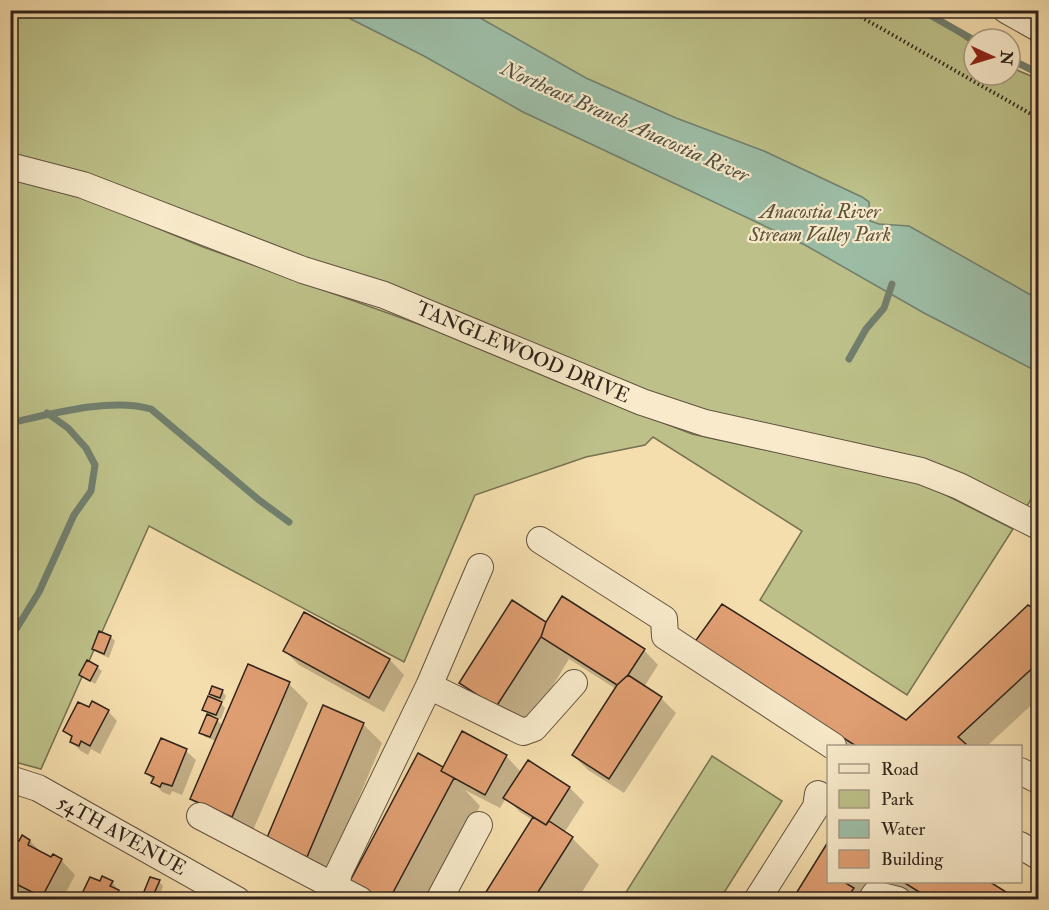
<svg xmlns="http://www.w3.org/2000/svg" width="1049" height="910" font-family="'IM FELL Double Pica',serif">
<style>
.green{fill:#bdc189;stroke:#767252;stroke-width:1.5}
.water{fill:#9dbda6;stroke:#717f6e;stroke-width:1.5}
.shadow{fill:#0003}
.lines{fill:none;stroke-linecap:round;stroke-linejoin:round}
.stream{stroke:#717f6e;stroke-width:7}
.building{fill:#e09f72;stroke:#30231b;stroke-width:1.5}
.minor-casing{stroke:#615240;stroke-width:28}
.path{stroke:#30231b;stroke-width:4;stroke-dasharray:1.5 3;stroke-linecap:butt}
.minor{stroke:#f8eaca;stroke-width:26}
.labels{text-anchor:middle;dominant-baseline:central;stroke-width:4.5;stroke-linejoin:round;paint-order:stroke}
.park-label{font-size:20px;font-style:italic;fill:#5a523c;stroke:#f8eaca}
.street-label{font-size:20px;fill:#30231b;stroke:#f8eaca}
.water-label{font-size:21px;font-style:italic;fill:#515145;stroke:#f8eaca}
</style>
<rect width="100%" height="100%" fill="#f5dead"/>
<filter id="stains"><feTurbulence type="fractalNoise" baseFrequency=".00333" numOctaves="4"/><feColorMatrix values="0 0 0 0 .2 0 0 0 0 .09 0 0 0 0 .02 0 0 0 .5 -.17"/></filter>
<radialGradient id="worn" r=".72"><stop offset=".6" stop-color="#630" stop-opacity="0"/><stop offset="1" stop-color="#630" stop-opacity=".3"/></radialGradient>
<!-- green -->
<path class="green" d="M10 11H932L954 31 974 45V75H1010V67L1038 79V492L1036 491 1024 511 759 427 662 399 11 154Z
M11 178 65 190 203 247 438 331 561 383 692 434 761 449 888 472 932 488 1013 529 907 695 760 600 802 531 653 437 645 445 586 457 475 495 404 662 149 526 41 769 11 761Z
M712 756 782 801 720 899H626L623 897Z"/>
<!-- water -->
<path class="water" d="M335 11H468L586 78 676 118 764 151 862 197 869 202 870 221 879 224 909 226 1038 299V372L924 313 805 245 523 112 424 56Z"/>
<!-- shadow -->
<path class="shadow" d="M1038 602V699L987 746H848L779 703 906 722 1034 610Z
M304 614 390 660 404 675 384 712 299 665 285 651Z
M546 624 644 650 658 665 644 687 661 698 676 713 624 793 588 770 573 755 616 689 569 659 524 733 488 710 461 683Z
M111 637 115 641 109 658 98 653 94 649Z
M97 667 102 671 95 684 81 675Z
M289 684 308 703 251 835 210 818 191 799 216 741 205 737 201 732 209 714 204 709 219 702 211 694 222 691 226 696 224 701 217 699 225 708 221 719 212 715 223 726Z
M108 711 117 721 100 754 91 749 88 755 81 751 71 742 73 739 65 731Z
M363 724 382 743 326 875 286 859Z
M161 740 186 751 196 760 182 795 172 791 170 795 162 792 147 773Z
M506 756 521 772 528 762 570 788 584 802 564 833 572 838 599 865 577 900H482L533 820 520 812 506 798 500 808 465 790 480 806 431 900H368L442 768 443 769Z
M10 839 20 843 30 841 43 854 61 860 75 875 62 900H35L17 890 10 883Z
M828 845V882H879L868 900H794Z
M112 882 126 900H81L101 883Z
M159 882 163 886 158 900 149 898 145 894Z
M890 882H988L1016 900H918Z"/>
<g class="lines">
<!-- stream -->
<path class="stream" d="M921 10 974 40
M1010 59 1038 73
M849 359 866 329 884 308 892 284
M10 423C50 414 112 397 151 409L259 500 289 522
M10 639 39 592 74 515 91 491 95 465 86 448 68 428 47 413"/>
</g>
<!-- building -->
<path class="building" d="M562 596 645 649 628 675 617 685 541 637 546 622Z
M512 600 546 622 541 637 496 707 459 683Z
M1038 600V663L958 737 966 744 964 746H856L694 643 722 604 906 720 1028 605 1033 608Z
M304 612 390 659 369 698 283 651Z
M99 631 111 636 104 654 92 649Z
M87 660 98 666 90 681 79 675Z
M248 664 290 682 232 817 190 799Z
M628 675 662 697 609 779 572 755 617 685Z
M212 686 223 690 220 698 209 694Z
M208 696 222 702 216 715 202 710Z
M92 701 109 710 90 746 81 741 79 746 70 742 72 736 63 731 78 702 89 707Z
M323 705 364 723 307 857 266 840Z
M207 714 218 719 210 737 199 733Z
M462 731 507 755 485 795 441 771Z
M161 738 187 749 172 786 162 783 160 787 151 783 154 777 145 773Z
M418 753 443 767 441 771 454 778 389 900H380L349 883Z
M528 760 570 787 546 825 503 798Z
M533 817 546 825 549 821 573 837 533 900H481Z
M22 835 30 840 28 845 51 857 53 854 62 859 42 897 10 881V836L19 841Z
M828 842V882H844L854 888 846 900H792Z
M102 876 113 881 110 886 119 890 114 900H79L90 877 100 881Z
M150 877 160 880 152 898 143 894Z
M903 882H990L1019 900H932Z"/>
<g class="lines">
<!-- minor casing -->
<g class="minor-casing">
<path id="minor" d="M1006 10 1038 28
M10 166 83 185 303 270 384 295 642 402 705 423 921 471 959 486 1038 526
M540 540 664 619 665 636 833 746
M429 686 523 732 534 728 574 683
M1020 771 1036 779
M10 779 38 788 237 900
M200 816 360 900
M1020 845 1038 856
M332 900 339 872 429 686 480 567
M439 900 479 825
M757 900 816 807 818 794
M871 900 875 894 898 900"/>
</g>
<!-- path -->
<path class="path" d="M849 10 1038 118"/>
<!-- minor -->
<use href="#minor" class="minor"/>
</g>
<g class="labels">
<!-- park labels -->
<g class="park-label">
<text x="820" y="211">Anacostia River<tspan x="820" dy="23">Stream Valley Park</tspan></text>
</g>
<!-- street labels -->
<g class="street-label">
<text transform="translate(523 352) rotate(23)">TANGLEWOOD DRIVE</text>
<text transform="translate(122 835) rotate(29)">54TH AVENUE</text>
</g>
<!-- water labels -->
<g class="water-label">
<text transform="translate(625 122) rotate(24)">Northeast Branch Anacostia River</text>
</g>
</g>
<!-- margin -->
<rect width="1049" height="910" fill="none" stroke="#f5dead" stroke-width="36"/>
<rect x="12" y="12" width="1025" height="886" fill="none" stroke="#30231b" stroke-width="3"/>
<rect x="18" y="18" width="1013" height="874" fill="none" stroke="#30231b" stroke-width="1.5"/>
<!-- legend -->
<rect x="827" y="745" width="195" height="138" fill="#f8eaca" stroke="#a89a84" stroke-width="1.5"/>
<rect x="839" y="764" width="30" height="9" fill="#f8eaca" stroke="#a89a84" stroke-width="1.5"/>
<text x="881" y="775" font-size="18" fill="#30231b">Road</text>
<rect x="839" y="790" width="30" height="18" fill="#bdc189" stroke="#a89a84" stroke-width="1.5"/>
<text x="881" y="805" font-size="18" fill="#30231b">Park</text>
<rect x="839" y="820" width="30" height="18" fill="#9dbda6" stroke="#a89a84" stroke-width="1.5"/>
<text x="881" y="835" font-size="18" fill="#30231b">Water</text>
<rect x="839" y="850" width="30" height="18" fill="#e09f72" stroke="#a89a84" stroke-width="1.5"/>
<text x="881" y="865" font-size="18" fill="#30231b">Building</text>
<!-- north arrow -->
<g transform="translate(992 57) rotate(94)"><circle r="28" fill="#f8eaca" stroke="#a89a84" stroke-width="1.5"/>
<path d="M0-4.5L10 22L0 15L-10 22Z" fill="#8f2418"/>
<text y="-9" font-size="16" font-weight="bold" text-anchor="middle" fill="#30231b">N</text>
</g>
<rect width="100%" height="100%" filter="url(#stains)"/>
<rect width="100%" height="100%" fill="url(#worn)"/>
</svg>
